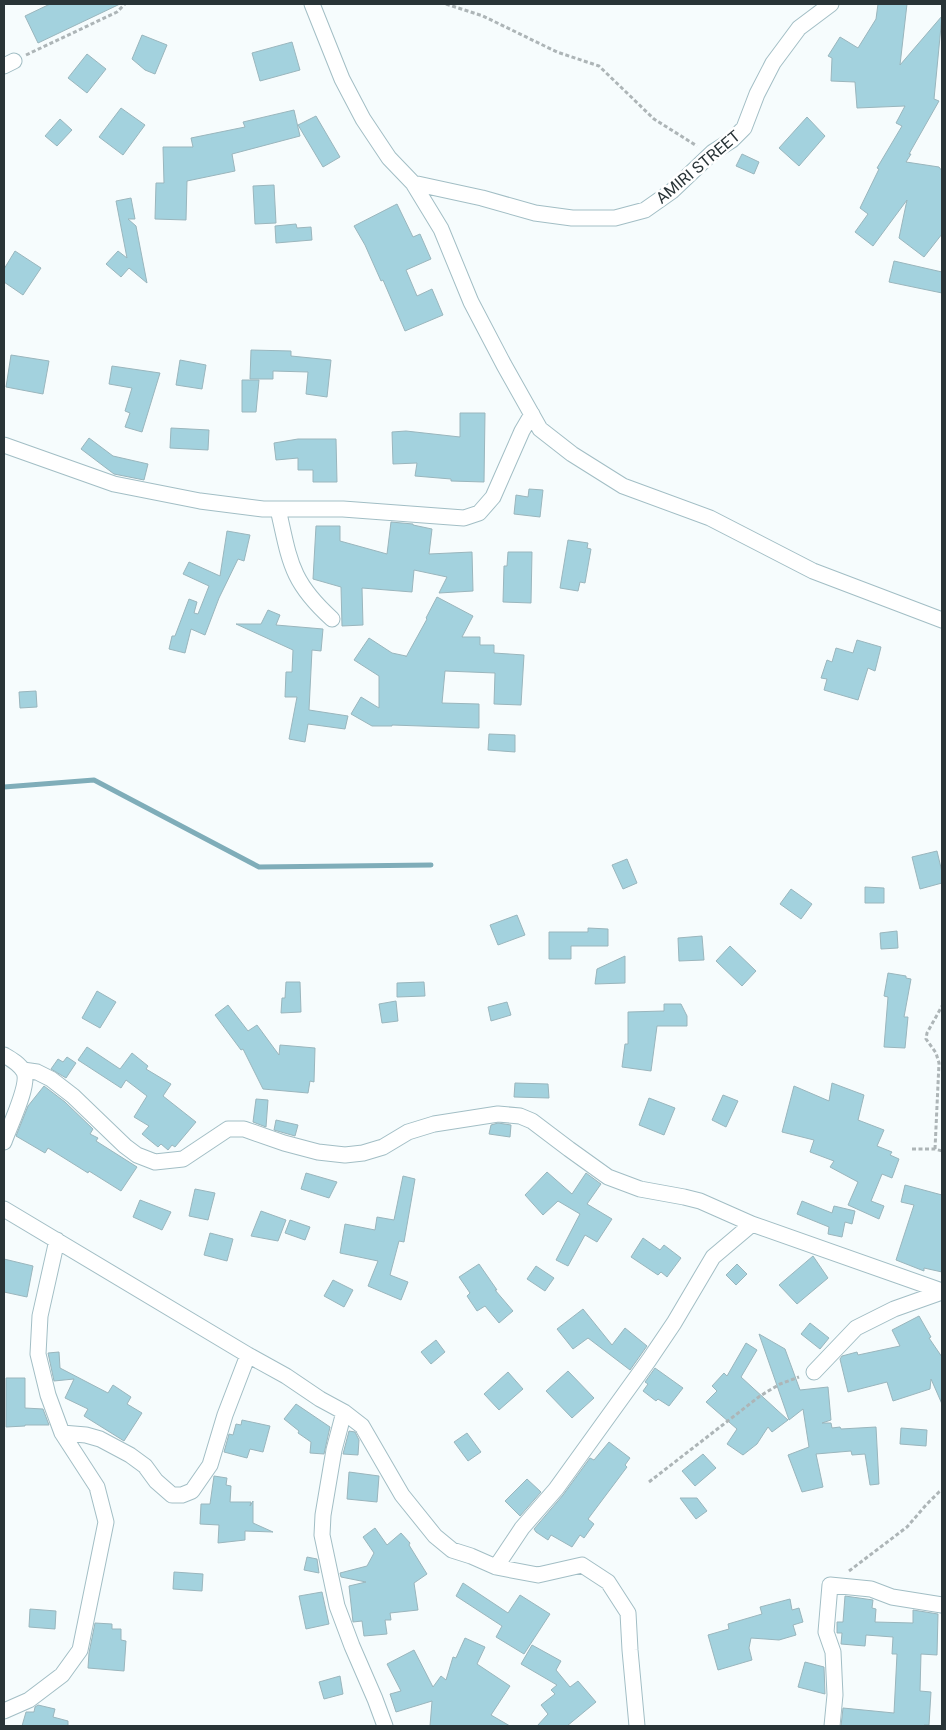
<svg xmlns="http://www.w3.org/2000/svg" width="946" height="1730" font-family="Roboto,sans-serif">
<style>
.lines{fill:none;stroke-linecap:round;stroke-linejoin:round}
.stream{stroke:#7fadb9;stroke-width:5}
.building{fill:#a3d2de;stroke:#9ab6bd}
.minor-casing{stroke:#a2bec5;stroke-width:17}
.path{stroke:#adb5b7;stroke-width:3;stroke-dasharray:4 2.5;stroke-linecap:butt}
.minor{stroke:#fff;stroke-width:15}
.labels{text-anchor:middle;dominant-baseline:central;stroke-width:5;stroke-linejoin:round;paint-order:stroke}
.street-label{font-size:16px;fill:#293437;stroke:#fff}
</style>
<rect width="100%" height="100%" fill="#f6fcfd"/>
<g class="lines">
<!-- stream -->
<path class="stream" d="M4 787 94 780 259 867 431 865"/>
</g>
<!-- building -->
<path class="building" d="M50 4H120L38 43 25 16Z
M878 4H907L900 65 942 16 934 99 939 101 909 154H911L906 162 939 167 942 171V234L924 257 899 238 907 200 873 246 855 232 868 214 860 208 879 169 877 168 902 126 896 123 905 106 857 108 855 82 831 81 832 58 828 56 840 37 858 48 876 19Z
M142 35 167 45 155 74 145 70 132 59Z
M292 42 300 70 260 81 252 53Z
M87 54 106 69 87 93 68 78Z
M121 108 145 125 123 155 99 137Z
M294 110 300 136 232 154 235 171 187 181 186 220 155 219 156 183H164L163 147H193L191 138 245 127 243 122Z
M316 116 340 157 323 167 298 125Z
M807 117 825 136 799 166 779 148Z
M60 119 72 130 57 146 45 136Z
M742 154 759 162 754 174 736 166Z
M274 185 276 223 255 224 253 186Z
M131 198 135 219H128L136 226 147 283 129 268 121 277 106 264 118 251 127 258 116 201Z
M397 204 413 237 420 234 431 259 406 270 417 296 432 289 443 315 405 331 383 280 381 281 365 245 354 226Z
M296 224 297 228 311 227 312 240 276 243 275 226Z
M15 251 41 268 23 295 4 282V269Z
M894 261 942 272V293L889 282Z
M251 350 291 351V356L331 360 327 397 306 394 308 372 273 371V379H250Z
M11 355 49 361 43 394 6 387Z
M180 360 206 365 202 389 176 385Z
M112 366 160 373 142 432 125 427 130 413 125 411 132 388 109 384Z
M242 380H259L256 412H242Z
M460 413H485L484 482 451 481V479L415 476 417 463 393 464 392 432 406 431 460 437Z
M171 428 209 430 208 450 170 448Z
M89 438 113 456 148 464 144 480 114 474 81 449Z
M298 439H336L337 482H313V470H298V458L276 460 274 443Z
M529 489 543 490 540 517 514 514 516 495 528 497Z
M391 522 413 524V525L432 529 429 554 472 552 473 591 439 593 447 577 414 570 412 592 362 588 363 625 342 626 341 587 313 579 316 526H340V541L387 554Z
M227 531 250 535 244 561 238 559 219 598 205 635 191 629 185 653 169 649 172 636H175L189 599 197 602 194 613 198 614 209 586 183 574 189 562 220 576Z
M568 540 588 543 587 548 591 549 585 583 580 582 578 591 560 588Z
M508 552H532L531 603 503 602 504 566H507Z
M437 597 473 616 462 637H480V645H494V653L524 655 521 705 494 704 495 673 445 671 442 703 479 704V728L392 725V726H372L351 714 361 697 379 708V676L354 660 369 638 392 653 406 656V657L427 619 426 618Z
M268 610 280 615 276 625 323 629 321 651 312 650 309 710 348 716 345 729 308 724 305 742 289 739 297 697H285L286 672H292L293 650 236 624H261Z
M857 640 881 647 875 671 868 668 858 700 824 690 827 679 821 678 827 660 832 662 836 648 853 653Z
M36 691 37 707 20 708 19 692Z
M489 734 515 735V752L488 750Z
M937 851 942 872V883L920 889 912 857Z
M627 859 637 883 623 889 612 865Z
M865 887 884 888V903H865Z
M791 889 812 904 801 919 780 904Z
M517 915 525 935 498 945 490 925Z
M588 928 608 929V946H571V959H549V932H588Z
M897 931 898 948 881 949 880 933Z
M702 936 704 960 679 961 678 938Z
M730 946 756 971 742 986 716 961Z
M625 956V983L595 984 597 969Z
M888 973 906 976V978L911 979 904 1017H908L905 1048 884 1047 888 997 884 996Z
M286 982H300L301 1012 281 1013 282 998H285Z
M424 982 425 996 397 997V983Z
M97 991 116 1002 100 1028 82 1018Z
M396 1001 398 1021 382 1023 379 1004Z
M507 1002 511 1015 491 1021 488 1007Z
M664 1004H681L687 1016V1026H657L651 1071 622 1067 625 1044H628V1012L664 1011Z
M228 1005 248 1031 257 1025 279 1055 280 1045 315 1048 314 1082 310 1081 308 1093 263 1089 243 1049 241 1050 215 1015Z
M87 1047 120 1069 132 1053 148 1066 146 1069 171 1084 163 1096 196 1122 175 1147 172 1145 168 1150 161 1144 158 1147 142 1134 149 1126 134 1117 147 1096 126 1080 121 1088 78 1060Z
M67 1057 76 1063 66 1078 51 1069 58 1059 63 1062Z
M515 1083 548 1084 549 1098 514 1097Z
M832 1083 864 1095 858 1120 884 1130 877 1146 892 1152 890 1155 899 1159 892 1178 882 1174 871 1201 884 1206 879 1219 848 1205 858 1182 830 1167 834 1161 810 1152 814 1140 782 1132 794 1086 829 1101Z
M44 1086 65 1102 93 1129 90 1134 98 1138 96 1141 137 1167 121 1191 89 1171 88 1173 48 1148 45 1153 16 1136 28 1106Z
M723 1095 738 1101 726 1127 712 1120Z
M649 1098 675 1108 664 1135 639 1125Z
M256 1099 268 1100 266 1127 253 1122Z
M276 1120 298 1125 295 1136 274 1130Z
M498 1123 511 1125 510 1137 489 1134 491 1125Z
M547 1172 572 1194 586 1173 601 1184 587 1204 612 1219 597 1242 585 1235 568 1266 556 1260 580 1214 558 1201 543 1215 525 1195Z
M306 1173 337 1182 329 1198 301 1189Z
M403 1176 415 1179 404 1242 399 1241 390 1275 408 1282 401 1300 368 1286 378 1261 340 1253 345 1224 375 1230 377 1217 394 1220Z
M905 1185 942 1195V1272L924 1268V1271L896 1260 914 1205 901 1202Z
M195 1189 215 1193 208 1220 189 1216Z
M140 1200 171 1212 162 1230 133 1217Z
M802 1201 832 1213 834 1206 855 1211 852 1224 845 1222 842 1237 828 1234 829 1227 797 1214Z
M261 1211 286 1220 278 1241 251 1236Z
M290 1220 310 1227 305 1240 285 1233Z
M210 1233 233 1239 227 1261 204 1255Z
M643 1238 660 1250 664 1245 681 1258 667 1277 661 1272 658 1275 631 1257Z
M813 1256 828 1278 797 1304 779 1285Z
M4 1259 33 1266 27 1297 4 1292Z
M479 1264 497 1290H495L513 1311 499 1323 485 1306 477 1311 467 1296 470 1293 459 1277Z
M737 1264 747 1274 736 1285 726 1275Z
M536 1266 554 1278 545 1291 527 1279Z
M333 1280 353 1290 344 1307 324 1296Z
M583 1309 612 1345 625 1328 647 1346 630 1370 588 1338 573 1349 557 1329Z
M919 1316 931 1337 929 1338 942 1357V1404L931 1379 930 1389 893 1401 887 1382 848 1392 840 1359 842 1356 857 1352 858 1355 900 1346 892 1330Z
M810 1323 829 1338 820 1349 801 1334Z
M759 1334 785 1349 800 1390 828 1387 831 1420 822 1423H831L832 1428 840 1427 841 1429 876 1427 879 1484 870 1485 865 1454 852 1455 851 1451 816 1454 823 1487 802 1492 788 1455 809 1447 803 1409 789 1420Z
M436 1340 445 1352 431 1364 421 1352Z
M746 1343 757 1350 741 1377 788 1420 772 1432 768 1427 757 1444 743 1455 727 1444 737 1429 706 1402 717 1391 712 1386 724 1373 727 1376Z
M59 1352 60 1368 108 1393 113 1385 131 1397 127 1404 142 1413 124 1441 84 1416 88 1409 65 1398 74 1379 54 1381 48 1353Z
M655 1368 683 1388 669 1406 658 1399 656 1401 643 1391 648 1384 645 1382Z
M568 1371 594 1398 572 1418 546 1391Z
M508 1372 523 1389 499 1410 484 1394Z
M6 1378H25V1408L43 1409 49 1425H25V1426L6 1427Z
M296 1404 330 1427 324 1454 310 1453 311 1442 298 1433 299 1431 284 1419Z
M242 1420 270 1426 263 1452 250 1449 247 1458 224 1452 229 1434 233 1435 236 1424 241 1425Z
M901 1428 927 1430 926 1446 900 1444Z
M349 1431 355 1432 359 1440 358 1455 343 1454Z
M467 1433 481 1452 468 1461 454 1442Z
M609 1442 630 1458 625 1465 627 1467 588 1519 594 1524 584 1538 580 1535 572 1547 551 1535 548 1540 536 1532 534 1529 563 1495 590 1458 594 1460Z
M703 1454 716 1468 695 1486 682 1471Z
M349 1472 379 1476 377 1502 347 1499Z
M214 1476 227 1478 226 1485 231 1486 230 1502H251L250 1506 253 1501V1523L273 1532 245 1531V1540L218 1543 219 1525 200 1524 201 1504H210Z
M527 1479 541 1492 520 1516 505 1501Z
M680 1498H697L707 1511 696 1519Z
M375 1528 387 1545 401 1533 410 1543 409 1545 427 1574 414 1583 418 1610 390 1613 391 1620H385L387 1634 364 1636 362 1621 353 1622 349 1586 366 1582 341 1577 340 1573 367 1566 374 1553 363 1537Z
M307 1557 317 1559 319 1573 304 1570Z
M174 1572 203 1574 202 1591 173 1589Z
M463 1583 508 1613 520 1595 550 1614 524 1654 496 1637 502 1626 456 1596Z
M322 1592 329 1624 306 1629 299 1596Z
M845 1596 873 1600 872 1608 876 1609 875 1622 913 1623V1610L938 1614 937 1655 921 1654 920 1691 931 1692 929 1725H924V1726H841L843 1708 894 1713 897 1654H892L893 1637 866 1635 865 1646 841 1644 842 1633H837V1622H843Z
M790 1599 792 1610 799 1608 803 1622 793 1625 796 1635 779 1640 751 1638 749 1648 752 1660 718 1670 708 1635 729 1629 728 1624 762 1614 760 1607Z
M30 1609 56 1611 55 1629 29 1627Z
M95 1623 112 1624V1629H121V1640L126 1641 124 1671 88 1668 89 1653Z
M465 1638 485 1647 477 1664 510 1686 491 1715 510 1726H430L432 1701 396 1712 390 1694 401 1691 387 1664 414 1650 433 1687 441 1676 446 1680 453 1657 456 1658Z
M532 1645 561 1661 556 1670 570 1687 578 1681 596 1702 567 1726H537L548 1714 541 1705 555 1694 551 1690 557 1685 521 1664Z
M805 1662 824 1667 825 1694 798 1687Z
M340 1676 343 1694 324 1699 319 1682Z
M38 1705 55 1709 53 1717 68 1721V1726H22L26 1712H34L35 1707Z"/>
<g class="lines">
<!-- minor casing -->
<g class="minor-casing">
<path id="minor" d="M312 4 342 79 363 119 389 158 413 183 441 229 471 302 504 365 540 429 572 454 623 486 710 518 813 571 942 620
M4 66 14 61
M413 183 482 198 535 213 572 218H615L645 210 672 191 713 152 732 140 744 128 757 94 773 63 799 28 831 4
M4 445 114 484 200 501 263 509H343L464 518 479 513 493 497 522 431 532 414
M278 509C290 561 290 581 332 619
M4 1055C11 1059 20 1064 24 1072 30 1085 9 1127 4 1142
M23 1070 37 1072 51 1079 73 1096 125 1146 137 1155 155 1162 183 1159 228 1129H244L284 1143 318 1152 345 1155 363 1153 383 1147 408 1132 434 1124 498 1114 520 1116 532 1121 569 1149 608 1177 640 1189 684 1197 700 1201 752 1224 942 1291
M4 1209 248 1355 286 1376 320 1399 344 1412 362 1426 402 1495 435 1536 452 1550 471 1556 496 1567 538 1575 582 1565 608 1582 628 1613 630 1650 637 1726
M814 1372 856 1328 894 1309 942 1292
M344 1412 334 1450 323 1515 322 1535 337 1606 352 1646 375 1699 385 1726
M62 1433 86 1435 100 1439 130 1455 145 1466 156 1481 172 1495H182L192 1491 210 1465 225 1415 248 1355
M496 1567 522 1528 556 1489 649 1360 674 1323 713 1257 752 1224
M4 1711 29 1700 62 1675 80 1650 106 1522 97 1487 62 1433 48 1395 38 1354 40 1316 57 1240
M832 1726 835 1695 833 1652 826 1632 830 1585 871 1589 892 1597 942 1605"/>
</g>
<!-- path -->
<path class="path" d="M446 4 483 16 557 52 599 66 654 119 697 146
M26 55 117 12 125 4
M912 1149H935L942 1151
M935 1149 939 1063 936 1053 926 1039 927 1033 942 1006
M649 1482 760 1396 780 1384 799 1377
M849 1571 907 1527 926 1505 939 1492 942 1490"/>
<!-- minor -->
<use href="#minor" class="minor"/>
</g>
<g class="labels">
<!-- street labels -->
<g class="street-label">
<text transform="translate(698 167) rotate(-40)">AMIRI STREET</text>
</g>
</g>
<!-- border -->
<rect width="946" height="1730" fill="none" stroke="#293437" stroke-width="10"/>
</svg>
